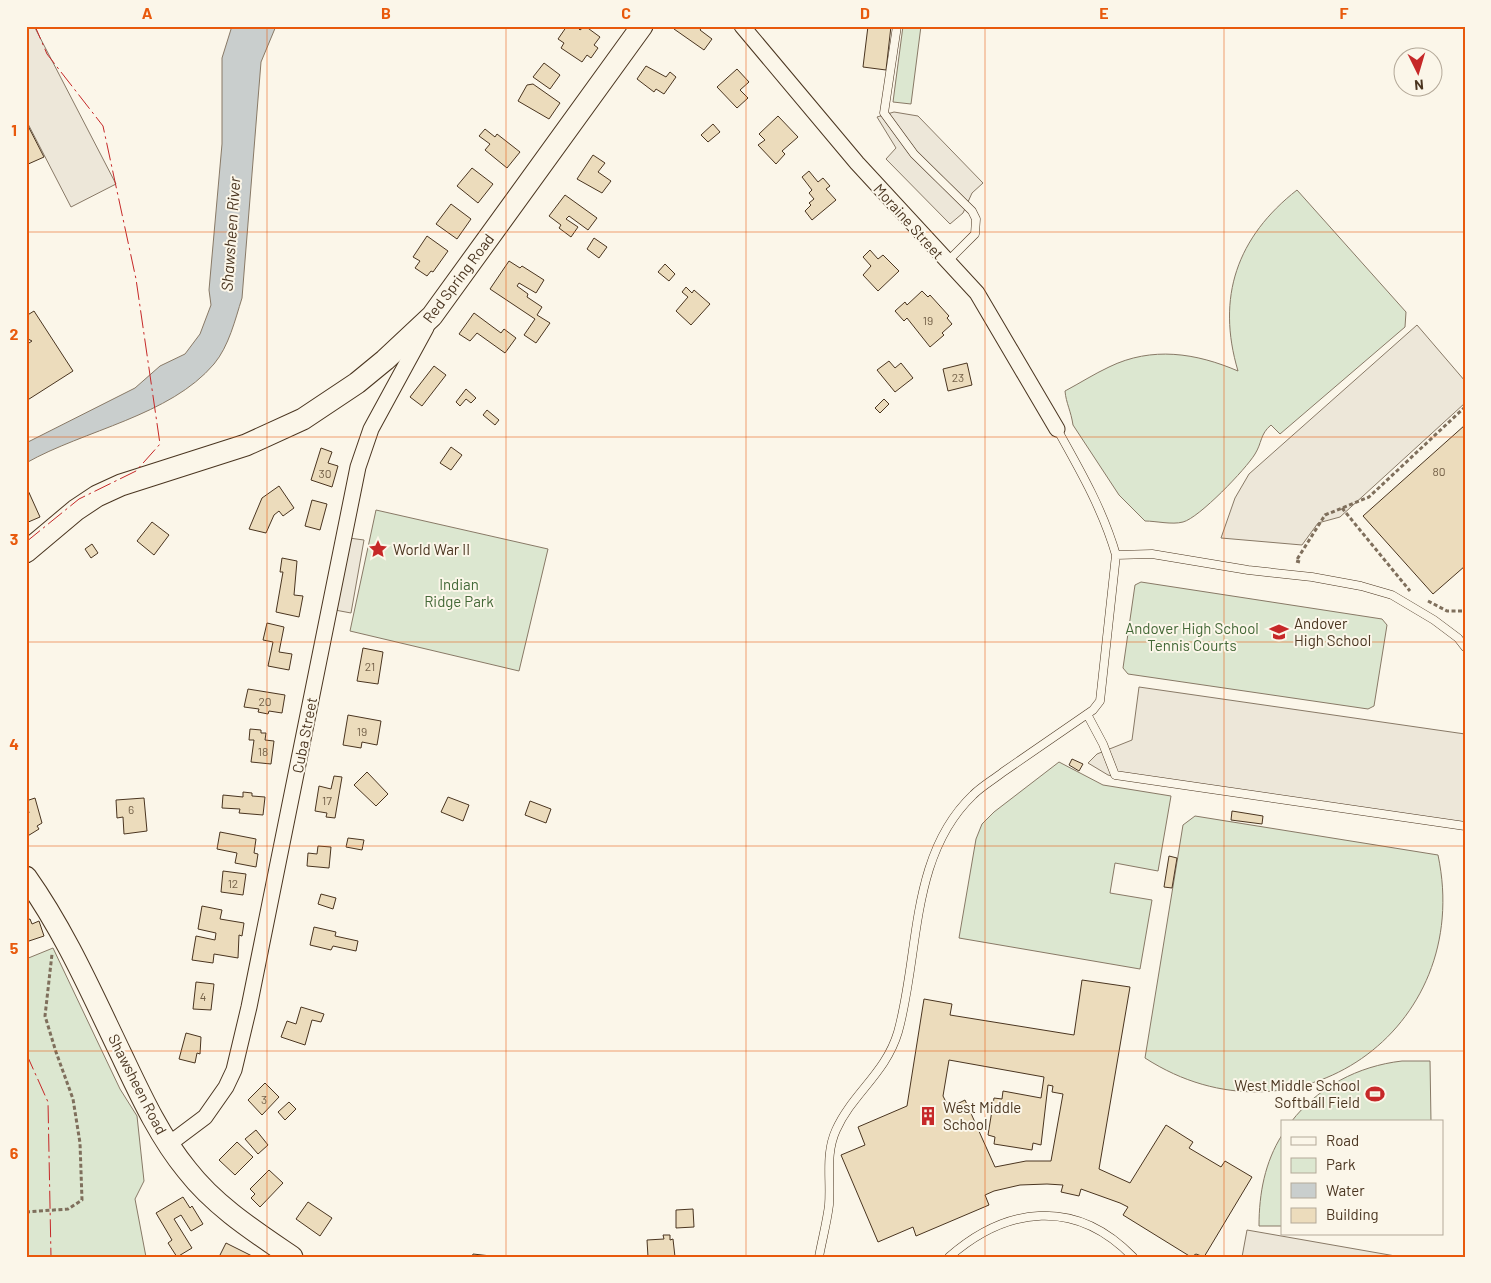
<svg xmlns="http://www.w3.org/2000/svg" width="1491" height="1283" font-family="Barlow,sans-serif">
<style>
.green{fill:#dce7d0;stroke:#887966}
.parking{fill:#ede7d9;stroke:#887966}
.water{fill:#c9cecd;stroke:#887966}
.building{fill:#ecdcbc;stroke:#4a3520;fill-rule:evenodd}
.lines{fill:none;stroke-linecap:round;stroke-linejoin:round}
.lane-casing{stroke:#4a3520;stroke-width:9}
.street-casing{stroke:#4a3520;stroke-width:17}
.secondary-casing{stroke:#4a3520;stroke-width:23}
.path{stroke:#7f6f5c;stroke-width:3;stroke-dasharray:4 2.5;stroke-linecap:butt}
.lane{stroke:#fbf6e9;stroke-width:8}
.street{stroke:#fbf6e9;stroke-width:15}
.secondary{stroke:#fbf6e9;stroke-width:21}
.power{stroke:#c62828;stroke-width:1;stroke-dasharray:18 4 2.5 4;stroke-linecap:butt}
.grid{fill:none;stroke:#e8590c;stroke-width:1;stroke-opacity:0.55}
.labels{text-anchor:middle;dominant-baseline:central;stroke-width:4;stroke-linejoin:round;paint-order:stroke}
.number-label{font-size:12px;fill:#725f47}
.street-label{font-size:15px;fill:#4a3520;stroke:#fbf6e9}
.poi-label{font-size:15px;fill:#4a3520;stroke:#fbf6e9;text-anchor:start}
.park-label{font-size:15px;fill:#436837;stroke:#fbf6e9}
.water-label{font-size:16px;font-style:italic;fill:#4a3520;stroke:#fbf6e9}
.neatline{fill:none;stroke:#e8590c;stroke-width:2}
.grid-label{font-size:16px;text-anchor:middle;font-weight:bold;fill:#e8590c}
</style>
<rect width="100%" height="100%" fill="#fbf6e9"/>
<!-- green -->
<path class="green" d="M903 26H921L911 104 893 102Z
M1297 190 1406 312 1405 327 1280 434 1271 425C1260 434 1262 443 1255 454 1246 469 1199 518 1183 522 1172 525 1156 521 1145 521L1119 495 1073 425C1071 411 1066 403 1065 391 1080 383 1094 374 1109 367 1152 346 1196 353 1238 371 1216 297 1237 237 1297 190Z
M376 510 548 549 519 671 350 631Z
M1141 582 1382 619 1387 625 1374 706 1368 709 1128 674 1123 668 1135 585Z
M1059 762 1103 785 1171 796 1158 871 1115 863 1110 893 1152 900 1140 969 959 938 976 839 982 824 994 812Z
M1195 816 1438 855C1475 1030 1295 1155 1145 1058L1183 825Z
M53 948 120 1089 137 1116 144 1181 135 1199 146 1257H26V959Z
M1402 1061H1430L1431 1122H1291C1318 1087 1358 1066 1402 1061Z
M1282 1135V1226H1259C1259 1193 1265 1162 1282 1135Z"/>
<!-- parking -->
<path class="parking" d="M26 26H34L116 184 71 207 26 120Z
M894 112 918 116 983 183 972 193 963 213 950 224 886 159 896 148 877 117Z
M1417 325 1465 381V403L1340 517 1318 523 1302 545 1221 538 1235 498 1249 474Z
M349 538 364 540 351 613 335 610Z
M1139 687 1465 734V829L1127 780 1108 775 1088 763 1097 754 1132 740Z
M1247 1230 1401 1257H1242Z"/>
<!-- water -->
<path class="water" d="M232 26H276L261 62 242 298C235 320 229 346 214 364 170 416 84 430 26 463V443L135 388 160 366 185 354 200 334 211 305 209 290 222 144V58Z"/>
<!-- building -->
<path class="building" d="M567 26H576L580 30 585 26 600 37 594 45 598 48 591 58 587 55 582 62 561 48 564 43 558 39Z
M677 26H703L700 30 712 39 704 50 674 29Z
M868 26H891L886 70 863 67Z
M544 63 560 75 550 89 533 77Z
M646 66 666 77 670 72 676 77 664 94 656 89 654 92 637 79Z
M737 69 749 82 740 90 748 98 737 108 717 87Z
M533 84 560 103 549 119 518 101 527 85Z
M778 116 798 137 782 151 785 154 776 164 758 145 765 140 759 134Z
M26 122 44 157 26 165Z
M713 124 720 132 708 142 701 135Z
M485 129 495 137 497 134 520 152 507 168 485 150 490 144 479 136Z
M593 155 605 163 598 172 611 181 602 193 577 179Z
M472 168 493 184 478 203 457 186Z
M809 171 818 182 823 178 830 186 826 189 836 200 812 220 805 211 811 205 809 203 814 199 809 193 812 190 802 177Z
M565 195 597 218 588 230 569 216 566 219 578 227 571 237 559 228 561 225 549 216Z
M451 204 471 219 457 239 436 224Z
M427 236 448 251 433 272 431 271 427 276 415 268 420 261 413 257Z
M594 238 607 247 599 258 587 249Z
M870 250 878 259 883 255 899 271 878 291 863 275 871 266 863 257Z
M509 261 520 268 522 266 544 280 536 293 519 283 517 286 528 294 527 297 542 307 537 315 550 323 536 343 524 335 535 319 490 289Z
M665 264 675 274 669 281 658 272Z
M686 287 692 293 694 290 710 304 691 325 676 311 688 297 682 292Z
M922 291 928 297 930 295 949 316 947 318 952 324 942 333 944 335 930 347 907 318 904 321 895 311 905 302 907 305Z
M34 311 73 371 26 401V345L32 341 26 338V316Z
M474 313 501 333 504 329 516 338 505 353 477 333 470 341 459 334Z
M889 361 895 368 901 363 913 378 895 392 877 370Z
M967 363 972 385 948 391 943 369Z
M434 366 446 375 422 406 410 397Z
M466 389 476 398 471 403 466 399 460 406 456 402Z
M884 399 889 404 880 413 875 408Z
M487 410 499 420 495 425 483 415Z
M1465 425V566L1433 594 1363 516Z
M451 447 462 455 451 470 440 463Z
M321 448 332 452 328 463 338 466 332 487 311 480Z
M26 486 40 517 26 523Z
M279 486 294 508 283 516 279 511 274 515 266 533 249 529 262 498Z
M312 500 327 504 320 530 305 526Z
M152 522 169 535 154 555 137 541Z
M92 544 98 553 91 558 85 549Z
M282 558 297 561 294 595 303 596 299 617 276 612 283 572H280Z
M267 623 284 627 279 652 292 654 289 670 268 666 273 642 263 640Z
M363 648 383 652 378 684 357 681Z
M248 689 285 695 282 713 269 711 268 714 258 712 259 709 244 707Z
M348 715 381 721 377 745 362 742 361 748 343 745Z
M250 729 261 730V733H266L265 740 274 741 271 764 251 762 254 740H249Z
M1072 759 1083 764 1079 771 1069 765Z
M367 772 388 794 376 806 354 785Z
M334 776 342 777 335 818 326 817 327 813 315 811 319 786 331 789Z
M243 792 252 793V796L265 797 263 815 239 813 240 809 222 808 223 795 243 797Z
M448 797 469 805 463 821 441 812Z
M35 798 42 823 37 826 39 829 26 837V814L29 813 26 801Z
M144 798 147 831 124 834 123 817 117 818 116 800Z
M530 801 551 809 546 823 525 815Z
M1232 811 1263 816 1262 824 1231 820Z
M220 832 256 839 254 853 258 854 256 867 235 863 237 853 217 849Z
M348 838 364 840 362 850 346 847Z
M318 846 331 847 329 868 307 866 308 853 317 854Z
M1169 856 1177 858 1172 888 1164 887Z
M223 871 246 874 243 895 221 892Z
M321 894 336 898 333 909 318 904Z
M202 906 222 910 220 919 244 923 242 936 239 935 238 958 214 954 213 963 192 960 196 936 215 940 216 933 198 929Z
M30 919 32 924 39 921 44 936 26 942V920Z
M314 927 336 932 335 936 358 941 356 951 333 946 331 950 310 945Z
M1082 980 1130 987 1099 1169 1130 1183 1166 1125 1193 1142 1189 1148 1221 1167 1225 1161 1252 1177 1204 1257 1196 1254 1191 1257 1123 1215 1128 1207 1120 1203 1081 1189 1079 1196 1061 1192 1063 1185 1047 1184 1020 1185 994 1191 985 1195 989 1205 916 1236 913 1227 878 1242 841 1155 865 1145 858 1127 907 1106 924 999 952 1004 950 1015 1074 1035ZM949 1060 1044 1077 1041 1098 1003 1091 1002 1099 994 1098 988 1135 995 1137 994 1144 1032 1150 1033 1143 1041 1145 1048 1085 1053 1086 1052 1092 1063 1094 1051 1161H1026L995 1167 965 1100 949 1108 943 1096Z
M196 982 214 984 211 1010 193 1009Z
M301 1007 324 1014 321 1022 312 1020 305 1045 281 1037 287 1021 296 1024Z
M186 1033 201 1037 200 1054 197 1053 195 1063 179 1059Z
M265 1083 279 1097 262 1115 248 1100Z
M289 1102 296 1109 285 1120 278 1112Z
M256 1130 268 1145 258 1154 245 1139Z
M237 1142 253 1157 235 1175 219 1160Z
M269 1170 283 1183 260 1207 251 1198 255 1194 250 1189Z
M183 1197 190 1208 192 1206 203 1224 191 1231 181 1215 174 1219 192 1248 177 1257 168 1243 172 1240 156 1213Z
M308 1202 332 1218 320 1236 296 1219Z
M693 1209 694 1227 676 1228V1210Z
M663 1235H670V1240L673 1239 675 1257H648L647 1240 664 1239Z
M226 1243 252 1256V1257H219Z
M473 1254 500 1257H472Z"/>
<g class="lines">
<!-- lane casing -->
<g class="lane-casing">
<path id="lane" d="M897 26 884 113 914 154 972 211 976 219 975 234 947 262
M1057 429C1080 470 1103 510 1116 555
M1087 714 1103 744 1115 775 1465 826
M819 1257C822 1240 827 1222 829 1205 831 1179 825 1154 836 1130 852 1094 886 1073 898 1032 920 954 909 856 973 795 982 786 993 780 1003 772 1033 751 1063 731 1093 710L1100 701 1116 555 1152 554 1248 570 1312 577 1361 586 1392 595 1434 620 1458 638 1465 647
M949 1257C1007 1206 1076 1198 1133 1257"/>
</g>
<!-- street casing -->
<g class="street-casing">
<path id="street" d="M742 26 857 163 977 293 1057 429
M169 1144 205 1117 226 1087 234 1070 249 1007 358 467 371 429 426 328"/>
</g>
<!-- secondary casing -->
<g class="secondary-casing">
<path id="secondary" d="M26 552 76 510 97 496 121 485 246 445 303 419 357 383 385 360 432 316 642 26
M26 877C65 932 92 994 121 1054 140 1094 159 1136 187 1170 215 1206 254 1231 292 1257"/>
</g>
<!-- path -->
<path class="path" d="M1342 508 1410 591
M1300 562 1296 561 1325 515 1369 497 1465 407
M1428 601 1447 611H1465
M26 1212 68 1209 82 1200 80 1143 73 1099 56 1052 45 1016 52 954"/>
<!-- lane -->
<use href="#lane" class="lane"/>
<!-- street -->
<use href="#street" class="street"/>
<!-- secondary -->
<use href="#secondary" class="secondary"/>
<!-- power -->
<path class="power" d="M26 542 79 499 136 471 160 444 136 279 103 126 47 54 35 26
M26 1053 48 1102 51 1257"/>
</g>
<!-- grid -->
<path class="grid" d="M267 26V1257M506 26V1257M746 26V1257M985 26V1257M1224 26V1257M26 232H1465M26 437H1465M26 642H1465M26 846H1465M26 1051H1465"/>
<!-- icons -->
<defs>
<g id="sight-bare" transform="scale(1.5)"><path d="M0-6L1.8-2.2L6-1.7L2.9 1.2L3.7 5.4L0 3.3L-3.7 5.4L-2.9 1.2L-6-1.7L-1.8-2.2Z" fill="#c62828" stroke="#fbf6e9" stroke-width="2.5" paint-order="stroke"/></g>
<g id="school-bare" transform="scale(1.5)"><path d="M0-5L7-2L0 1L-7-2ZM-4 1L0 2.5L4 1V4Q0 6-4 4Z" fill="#c62828" stroke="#fbf6e9" stroke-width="2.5" paint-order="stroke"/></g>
<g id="stadium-bare" transform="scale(1.5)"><path d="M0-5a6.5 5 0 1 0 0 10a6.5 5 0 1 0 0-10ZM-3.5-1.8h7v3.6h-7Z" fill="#c62828" stroke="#fbf6e9" stroke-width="2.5" paint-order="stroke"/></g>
<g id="building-bare" transform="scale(1.5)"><path d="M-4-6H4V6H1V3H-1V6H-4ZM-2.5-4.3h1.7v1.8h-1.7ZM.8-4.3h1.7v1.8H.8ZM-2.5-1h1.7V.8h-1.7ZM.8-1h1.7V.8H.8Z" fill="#c62828" stroke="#fbf6e9" stroke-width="2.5" paint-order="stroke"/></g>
</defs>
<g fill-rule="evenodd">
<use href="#sight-bare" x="378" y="549"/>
<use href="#school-bare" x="1279" y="632"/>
<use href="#stadium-bare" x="1375" y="1094"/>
<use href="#building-bare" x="928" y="1116"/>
</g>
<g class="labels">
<!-- number labels -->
<g class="number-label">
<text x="928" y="320">19</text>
<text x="958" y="377">23</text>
<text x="1439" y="471">80</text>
<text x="325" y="473">30</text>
<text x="370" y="666">21</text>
<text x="265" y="701">20</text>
<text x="362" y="731">19</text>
<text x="263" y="751">18</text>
<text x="327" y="800">17</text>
<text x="131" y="809">6</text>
<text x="233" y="883">12</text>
<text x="203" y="996">4</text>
<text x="264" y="1099">3</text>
</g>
<!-- street labels -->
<g class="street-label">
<text transform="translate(909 221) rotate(48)">Moraine Street</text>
<text transform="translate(458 278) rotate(-53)">Red Spring Road</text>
<text transform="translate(304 735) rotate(-79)">Cuba Street</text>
<text transform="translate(138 1084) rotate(63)">Shawsheen Road</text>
</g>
<!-- poi labels -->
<g class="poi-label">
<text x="393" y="549">World War II</text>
<text x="1294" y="623">Andover<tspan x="1294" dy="17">High School</tspan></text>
<text x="1360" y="1085" text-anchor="end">West Middle School<tspan x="1360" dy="17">Softball Field</tspan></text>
<text x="943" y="1107">West Middle<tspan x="943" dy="17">School</tspan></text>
</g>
<!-- park labels -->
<g class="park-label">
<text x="459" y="584">Indian<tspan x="459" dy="17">Ridge Park</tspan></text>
<text x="1192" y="628">Andover High School<tspan x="1192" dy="17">Tennis Courts</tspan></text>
</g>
<!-- water labels -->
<g class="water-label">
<text transform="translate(230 234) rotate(-86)">Shawsheen River</text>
</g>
</g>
<!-- border -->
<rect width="1491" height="1283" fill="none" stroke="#fbf6e9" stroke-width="55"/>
<!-- legend -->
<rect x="1281" y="1120" width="162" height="115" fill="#fbf6e9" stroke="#b4a999"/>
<rect x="1291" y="1137" width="25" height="8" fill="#fbf6e9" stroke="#b4a999"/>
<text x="1326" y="1146" font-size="15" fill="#4a3520">Road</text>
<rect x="1291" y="1158" width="25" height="15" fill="#dce7d0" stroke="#b4a999"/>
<text x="1326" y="1170" font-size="15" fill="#4a3520">Park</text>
<rect x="1291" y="1183" width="25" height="15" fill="#c9cecd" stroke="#b4a999"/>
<text x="1326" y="1196" font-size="15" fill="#4a3520">Water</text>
<rect x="1291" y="1208" width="25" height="15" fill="#ecdcbc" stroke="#b4a999"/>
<text x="1326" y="1220" font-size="15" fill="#4a3520">Building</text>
<!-- north arrow -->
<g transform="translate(1418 72) rotate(175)"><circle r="24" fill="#fbf6e9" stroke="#b4a999"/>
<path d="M0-4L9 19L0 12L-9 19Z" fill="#c62828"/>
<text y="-8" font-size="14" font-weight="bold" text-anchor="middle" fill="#4a3520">N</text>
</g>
<rect x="28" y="28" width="1436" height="1228" class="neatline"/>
<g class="grid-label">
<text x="147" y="19">A</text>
<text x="386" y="19">B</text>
<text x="626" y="19">C</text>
<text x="865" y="19">D</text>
<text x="1104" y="19">E</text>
<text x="1344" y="19">F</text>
<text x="14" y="136">1</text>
<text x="14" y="340">2</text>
<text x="14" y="545">3</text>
<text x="14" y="750">4</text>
<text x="14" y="954">5</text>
<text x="14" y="1159">6</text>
</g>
</svg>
